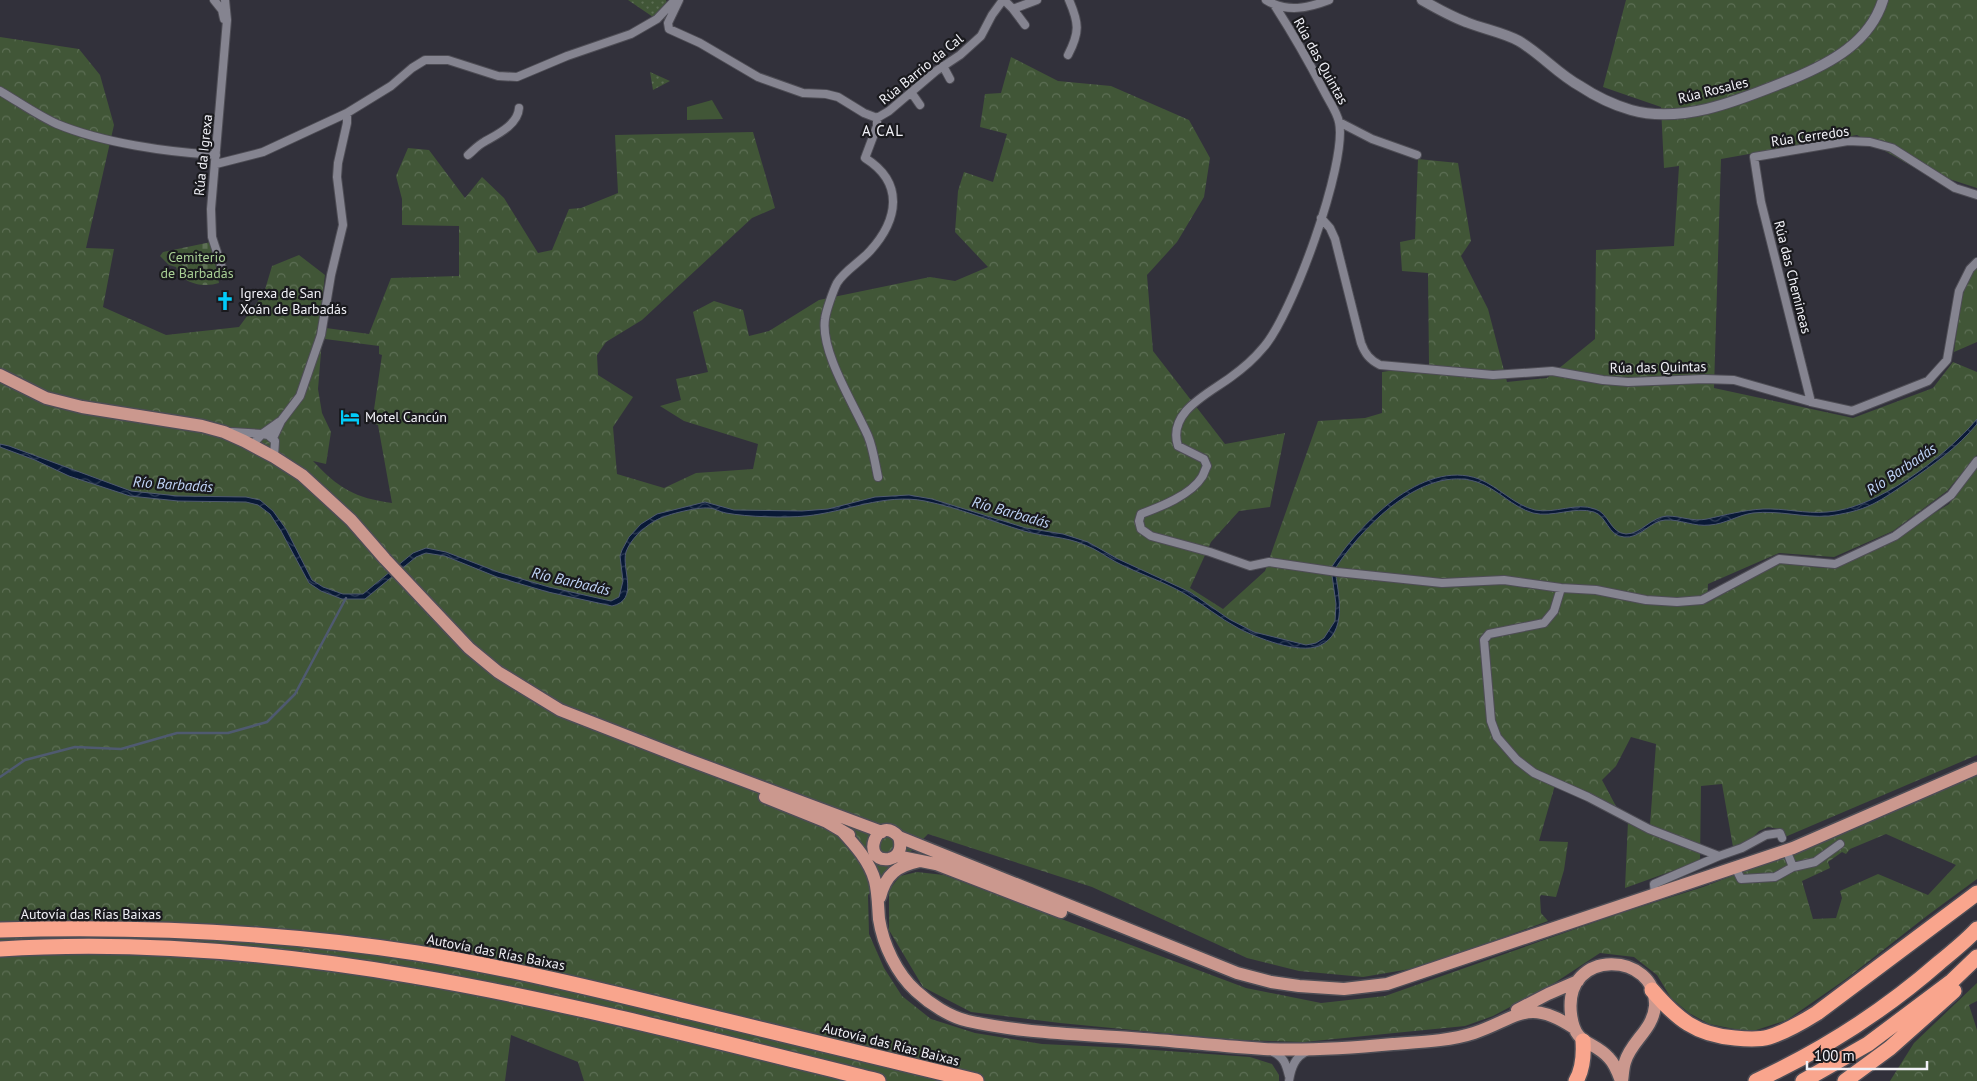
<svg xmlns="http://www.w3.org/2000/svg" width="1977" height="1081" font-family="'PT Sans',sans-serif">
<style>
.forest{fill:url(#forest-crowns);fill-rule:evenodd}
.cemetery{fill:url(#cemetery-stones)}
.park{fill:url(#park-dots)}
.pitch{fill:#415637}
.water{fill:url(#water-waves);stroke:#4f5a70}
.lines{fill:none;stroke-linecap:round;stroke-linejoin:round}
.stream{stroke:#4f5a70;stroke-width:2.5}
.minor-casing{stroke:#4e4d55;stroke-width:10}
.tertiary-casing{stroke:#4e4d55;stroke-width:12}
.primary-casing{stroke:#4e4d55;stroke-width:15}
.motorway-casing{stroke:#4e4d55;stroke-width:18}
.minor{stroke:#858490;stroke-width:8}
.tertiary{stroke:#858490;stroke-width:10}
.primary{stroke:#cb988e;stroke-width:12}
.motorway{stroke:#f9a58d;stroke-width:15}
.labels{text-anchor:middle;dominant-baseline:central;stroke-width:4.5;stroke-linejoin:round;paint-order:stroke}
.street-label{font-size:14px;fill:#f1f1f7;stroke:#1a1a1e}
.park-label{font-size:14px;fill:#a9d095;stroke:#1a1a1e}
.poi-label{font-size:14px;fill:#f1f1f7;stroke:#1a1a1e;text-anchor:start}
.neighbourhood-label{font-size:15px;letter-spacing:1px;fill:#f1f1f7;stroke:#1a1a1e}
.water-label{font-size:15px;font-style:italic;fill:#c1d5f9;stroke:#1a1a1e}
</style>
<defs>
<pattern id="forest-crowns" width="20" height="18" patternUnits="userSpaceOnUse" patternTransform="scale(1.25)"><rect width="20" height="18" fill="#415637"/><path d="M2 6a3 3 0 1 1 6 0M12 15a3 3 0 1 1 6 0" fill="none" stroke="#5d6f55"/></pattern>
<pattern id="cemetery-stones" width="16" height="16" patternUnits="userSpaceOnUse" patternTransform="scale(1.25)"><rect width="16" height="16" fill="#415637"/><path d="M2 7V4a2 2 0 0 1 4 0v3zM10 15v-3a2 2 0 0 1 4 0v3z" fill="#5d6f55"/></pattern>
<pattern id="park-dots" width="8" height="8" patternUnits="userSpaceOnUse" patternTransform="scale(1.25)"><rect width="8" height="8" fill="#415637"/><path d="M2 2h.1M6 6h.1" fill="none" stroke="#5d6f55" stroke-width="1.8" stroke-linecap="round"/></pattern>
<pattern id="water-waves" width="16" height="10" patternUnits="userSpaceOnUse" patternTransform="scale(1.25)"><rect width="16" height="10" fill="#091936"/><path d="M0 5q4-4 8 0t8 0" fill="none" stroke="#2d3b54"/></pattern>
</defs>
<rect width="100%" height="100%" fill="#32313b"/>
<!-- forest -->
<path class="forest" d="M1626 0H1977V188L1915 168 1857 135 1721 159 1714 388 1853 418 1933 388 1953 362 1977 372V455L1947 491 1893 531 1834 557 1779 553 1708 584 1707 603 1779 563 1822 568 1836 567 1876 549 1949 504 1977 467V755L1785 837 1780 829 1768 827 1759 831 1750 840 1733 847 1722 784 1701 786 1700 861 1625 888 1628 821 1632 816 1650 825 1656 744 1631 737 1616 766 1602 780 1618 810 1555 785 1539 841 1568 842 1564 870 1556 897 1541 895 1540 897 1541 913 1548 921 1491 942 1410 969 1363 977 1299 971 1247 958 1092 887 928 834 868 895 869 934 884 968 902 996 931 1019 975 1033 1042 1044 1127 1048 1250 1057 1272 1064 1279 1075V1081H584L578 1062 511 1035 505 1081H0V37L79 49 100 75 114 125 86 248 114 249 103 307 166 335 239 327 264 293 272 266 299 255 325 275 319 327 369 334 391 278 459 276V226L402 225V199L396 176 408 148 429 150 465 198 482 177 504 198 538 253 552 250 569 209 581 208 618 193 615 135 753 132 775 208 752 218 642 320 606 342 597 355 598 375 633 397 613 427 617 474 664 488 696 473 753 469 758 444 684 421 660 406 681 400 676 379 708 372 693 312 714 301 743 310 749 336 769 331 819 300 930 277 955 281 988 267 955 232 958 191 964 172 993 182 1007 134 980 127 985 94 1001 93 1011 57 1058 81 1111 86 1189 120 1210 158 1204 197 1177 242 1147 275 1153 351 1225 444 1285 433 1270 507 1239 511 1211 542 1190 588 1223 609 1265 571 1318 421 1365 418 1382 413V372L1429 365 1428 273 1402 271 1400 242 1415 239 1418 159 1458 163 1471 241 1461 256 1488 309 1507 382 1547 378 1595 339 1596 250 1674 246 1679 166 1664 168 1661 107 1603 87ZM325 339 379 346V354L382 355 372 423 378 425 392 503C355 498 338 488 313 461L326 464 331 432 322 413 318 389 322 340Z
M1977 267V342L1954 352C1958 329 1959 282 1977 267Z
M1977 775V879L1928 915 1846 979 1787 1020 1750 1032 1709 1024 1689 1013 1671 998 1657 975 1634 957 1600 953 1553 984 1493 1016 1465 1026 1304 1042 1236 1040 1060 1023 971 1012 923 987 889 930V890L900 876 917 872 944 875 1246 988 1321 1003 1385 996 1621 913 1703 887 1843 834ZM1886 834 1956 865 1928 895 1878 874 1840 891 1842 898 1836 918 1813 919 1802 881 1830 868 1828 862 1842 852 1846 854 1850 849Z
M1977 983V1001L1969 1005 1977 1030V1081H1890L1914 1043Z"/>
<!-- cemetery -->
<path class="cemetery" d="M211 242 219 283C204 288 181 284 176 267L169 265 160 256 163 252Z"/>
<!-- park -->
<path class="park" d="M628 0H666L667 3 662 10 653 17Z
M650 72 670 81 653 90Z"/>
<!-- pitch -->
<path class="pitch" d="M712 100 723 119 687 120V107Z"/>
<!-- water -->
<path class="water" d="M1977 419V424C1957 448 1933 465 1908 482 1896 490 1885 498 1873 504 1859 511 1843 514 1829 516 1803 518 1779 510 1753 513 1738 515 1725 524 1710 525 1694 527 1680 519 1665 520 1650 521 1640 539 1624 537 1608 536 1607 516 1594 512 1574 506 1553 518 1533 513 1512 507 1498 489 1477 482 1423 464 1361 528 1335 569 1338 593 1349 633 1319 646 1298 654 1257 638 1238 628 1219 618 1203 604 1185 594 1163 581 1139 574 1116 562 1105 556 1096 549 1085 545 1065 536 1044 537 1024 531 991 521 959 508 925 501 884 493 846 512 806 516 784 518 748 517 726 513 720 512 714 508 709 508 696 507 663 515 653 522 643 528 630 540 626 552 621 569 640 600 612 606L548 592 497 577 445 556 426 553 416 557 365 599H342L321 591 309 583 281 531 270 514 258 505 246 502 178 501 130 496 69 476 35 460 0 447V444L9 446 131 491 178 496 246 497 260 500 273 511 286 529 312 580 323 587 343 594H363L413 553 426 548 446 552 498 572 549 587 611 601 619 597 623 581 620 556 622 550 629 537 641 524 657 514 705 502 734 510 802 511 828 509 875 497 909 495 932 499 1026 528 1063 534 1088 542 1118 559 1190 592 1229 619 1254 632 1306 645 1316 643 1324 638 1335 621 1336 604 1331 568C1358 526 1422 458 1479 479 1499 487 1514 505 1535 510 1555 514 1576 502 1595 509 1609 513 1610 533 1626 534 1641 534 1651 517 1667 516 1681 516 1693 522 1707 519 1725 515 1744 510 1763 509 1784 508 1805 514 1827 512 1877 509 1946 456 1977 419Z"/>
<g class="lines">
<!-- stream -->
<path class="stream" d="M0 777 25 760 75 747 121 749 177 733H228L267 722 295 694 346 598"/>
<!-- minor casing -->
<g class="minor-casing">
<path id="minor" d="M214 0 222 10 224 19
M679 0 668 23 669 29 700 43 758 77 803 93 826 94 838 97 864 113 877 118
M1004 0 1013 9 1037 0
M1266 0C1287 13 1308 8 1329 0
M1275 6C1293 34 1309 62 1324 91 1329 101 1337 112 1339 122 1348 162 1291 319 1262 349 1253 360 1242 369 1231 377 1208 394 1167 412 1178 446L1204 459 1207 466C1205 469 1204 474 1202 477 1191 495 1160 507 1141 514L1139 521 1141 529 1151 536 1210 552 1250 566 1269 562 1337 572 1442 583 1504 580 1561 588 1596 590 1646 600 1677 602 1702 600 1779 559 1835 564 1895 536 1951 495 1977 461
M1013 9 1025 25
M1068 55C1080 32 1079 23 1069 0
M943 66 950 79
M0 91C19 102 37 115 57 124 103 143 167 152 216 155
M911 92 920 105
M1339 122 1372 139 1417 155
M468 155C473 151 478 145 484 142 496 135 518 125 519 108
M216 164 263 152 347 113 391 86 412 68 425 60H448L498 76 517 77 567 56 631 34 657 19 675 0
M1321 218 1330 228 1335 239 1361 343C1365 354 1370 360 1380 365L1493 375 1552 371 1603 380 1628 382 1704 379 1734 380 1811 402 1852 411 1928 381 1947 360 1959 291 1970 269 1977 262
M224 274 212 237 211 209 227 20 225 0
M1811 402 1761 202 1754 157 1848 141 1870 142 1892 148 1955 188 1977 195
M232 432 262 434 279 422
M273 438 281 421 300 396 321 335 331 275 343 225 337 177 338 163 347 123V113
M252 445 262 434 268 435 275 441 274 457
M878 477C875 463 873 448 868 436 855 406 820 352 825 319 826 311 833 291 837 283 844 271 860 262 870 251 898 220 905 183 865 158L877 126V118L889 111 936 71 960 55 981 36 992 15 1003 0
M1561 588 1554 611 1544 623 1489 634 1484 640 1491 721 1497 737 1517 760 1534 773 1588 797 1649 829 1719 856 1742 848 1766 835 1780 833 1782 838
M1789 857 1793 867
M1735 867 1741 879 1775 877 1793 867 1815 862 1840 844
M1655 894 1654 884 1719 856
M1273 1052C1284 1057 1286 1064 1289 1076
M1289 1081C1291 1068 1295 1056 1308 1051"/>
</g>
<!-- tertiary casing -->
<g class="tertiary-casing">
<path id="tertiary" d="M1422 0C1436 8 1450 16 1466 22 1483 29 1502 32 1519 41 1541 54 1558 74 1580 86 1595 96 1614 105 1631 110 1684 125 1744 98 1792 79 1831 63 1870 42 1883 0"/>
</g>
<!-- primary casing -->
<g class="primary-casing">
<path id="primary" d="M0 375 46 398 82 407 202 426 224 432 244 441 274 457 302 475 351 520 385 559 469 648 498 672 560 710 686 759 882 832
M765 797 827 822 849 835
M842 831C855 845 870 862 875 881 878 893 878 907 879 919 883 945 897 974 916 991 930 1004 950 1017 968 1021 1021 1033 1077 1034 1131 1038 1175 1041 1220 1046 1264 1049 1307 1051 1351 1048 1393 1044 1420 1042 1449 1041 1474 1033 1518 1018 1527 997 1574 1028
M899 837C902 846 900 857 889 859 860 863 876 812 899 837L1237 973 1271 982 1299 986 1344 989 1387 984 1793 848 1977 768
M896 856 936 864 1061 912
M880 897C886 874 897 866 920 861
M1517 1010 1548 994 1578 981
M1621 1081C1618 1073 1615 1064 1609 1058 1592 1039 1575 1047 1571 1014 1563 946 1658 952 1655 1006 1653 1030 1631 1041 1625 1062 1623 1068 1623 1075 1622 1081"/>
</g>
<!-- motorway casing -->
<g class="motorway-casing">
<path id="motorway" d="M0 930C139 926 280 932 417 953 509 968 600 990 690 1012 785 1035 881 1058 976 1081
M0 949C298 930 591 1010 878 1081
M1652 990C1677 1019 1696 1035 1735 1038 1745 1039 1759 1040 1769 1037 1786 1032 1801 1023 1817 1013L1977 893
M1576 1081C1583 1069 1584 1056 1583 1041
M1756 1081C1823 1050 1884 1011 1940 962 1952 952 1966 941 1977 929
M1803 1081 1868 1044 1952 981 1977 957
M1845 1081 1890 1048 1954 991"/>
</g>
<!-- minor -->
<use href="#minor" class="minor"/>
<!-- tertiary -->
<use href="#tertiary" class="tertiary"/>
<!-- primary -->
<use href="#primary" class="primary"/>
<!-- motorway -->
<use href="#motorway" class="motorway"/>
</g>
<!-- icons -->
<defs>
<g id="church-bare" transform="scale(1.5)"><path d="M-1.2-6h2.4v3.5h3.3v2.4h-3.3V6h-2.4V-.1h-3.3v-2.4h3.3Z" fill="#02cbf9" stroke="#1a1a1e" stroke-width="2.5" paint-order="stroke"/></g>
<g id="hotel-bare" transform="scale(1.5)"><path d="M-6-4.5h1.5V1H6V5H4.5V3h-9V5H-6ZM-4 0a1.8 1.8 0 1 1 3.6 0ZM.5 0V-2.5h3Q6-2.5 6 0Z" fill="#02cbf9" stroke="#1a1a1e" stroke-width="2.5" paint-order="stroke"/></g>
</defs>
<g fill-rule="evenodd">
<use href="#church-bare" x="225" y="301"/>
<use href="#hotel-bare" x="350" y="417"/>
</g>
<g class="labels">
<!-- street labels -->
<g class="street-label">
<text transform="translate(1321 61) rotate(61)">Rúa das Quintas</text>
<text transform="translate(921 69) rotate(-39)">Rúa Barrio da Cal</text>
<text transform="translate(1713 90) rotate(-14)">Rúa Rosales</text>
<text transform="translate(1810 136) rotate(-8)">Rúa Cerredos</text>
<text transform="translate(203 155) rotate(-84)">Rúa da Igrexa</text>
<text transform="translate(1793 277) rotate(76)">Rúa das Chemineas</text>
<text transform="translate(1658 367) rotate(-1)">Rúa das Quintas</text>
<text x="91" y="914">Autovía das Rías Baixas</text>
<text transform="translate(496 952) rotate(11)">Autovía das Rías Baixas</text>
<text transform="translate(891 1044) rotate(14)">Autovía das Rías Baixas</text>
</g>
<!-- park labels -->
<g class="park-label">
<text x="197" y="257">Cemiterio<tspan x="197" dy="16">de Barbadás</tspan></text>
</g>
<!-- poi labels -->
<g class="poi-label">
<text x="240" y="293">Igrexa de San<tspan x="240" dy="16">Xoán de Barbadás</tspan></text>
<text x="365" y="417">Motel Cancún</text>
</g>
<!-- neighbourhood labels -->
<g class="neighbourhood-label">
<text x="883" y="130">A CAL</text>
</g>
<!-- water labels -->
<g class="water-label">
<text transform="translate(1901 469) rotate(-34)">Río Barbadás</text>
<text transform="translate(173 484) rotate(4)">Río Barbadás</text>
<text transform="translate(1011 512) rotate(16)">Río Barbadás</text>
<text transform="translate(571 581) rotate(13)">Río Barbadás</text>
</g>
</g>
<!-- scale -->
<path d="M1807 1061v8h120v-8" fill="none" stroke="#f1f1f7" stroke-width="2.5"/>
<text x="1814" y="1061" font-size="15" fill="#f1f1f7" stroke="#1a1a1e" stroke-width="4" paint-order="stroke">100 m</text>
</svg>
